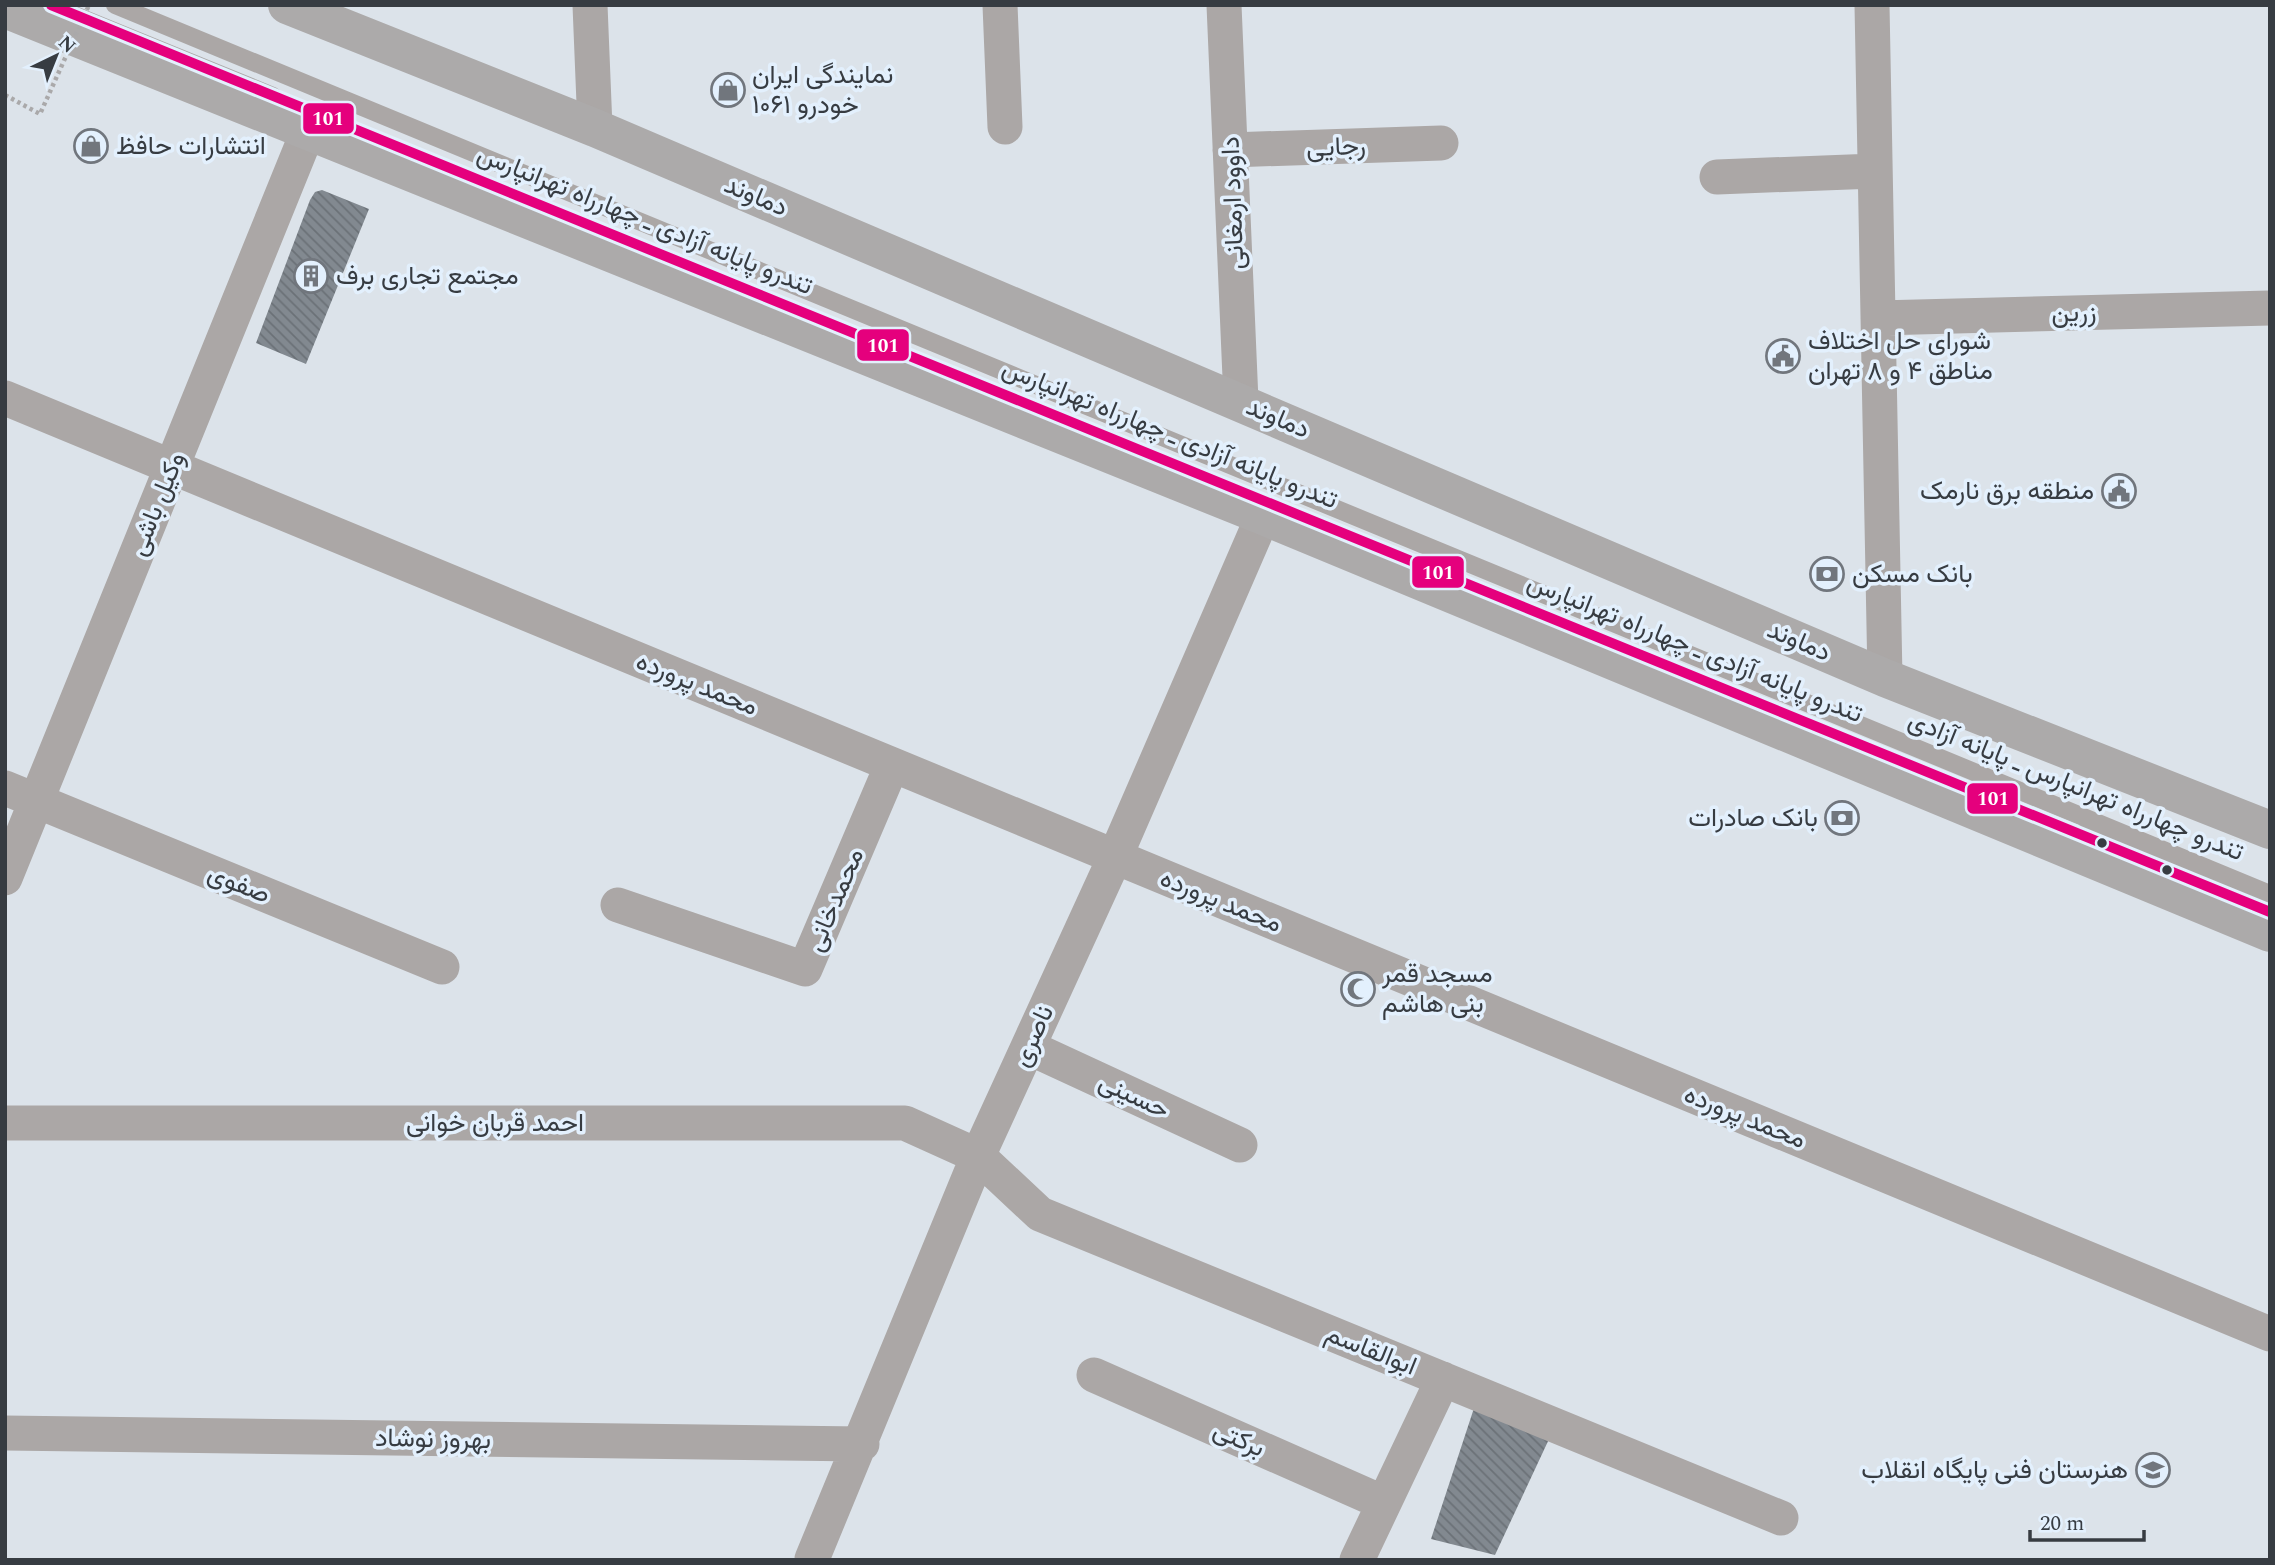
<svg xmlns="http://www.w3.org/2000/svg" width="2275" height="1565" font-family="Spectral,Vazirmatn,serif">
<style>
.building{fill:url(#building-back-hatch)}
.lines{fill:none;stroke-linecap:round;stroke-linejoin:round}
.lane{stroke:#aba7a6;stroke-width:18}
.street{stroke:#aba7a6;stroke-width:35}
.primary{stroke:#acaaaa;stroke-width:38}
.path-bridge{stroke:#aaa9aa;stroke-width:4.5;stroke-dasharray:3.5 3.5;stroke-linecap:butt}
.bus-1-casing{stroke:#e3f0fd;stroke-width:16}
.bus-1{stroke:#e5007d;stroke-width:10}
.bus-dot{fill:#373c42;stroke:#e3f0fd;stroke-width:2.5}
.labels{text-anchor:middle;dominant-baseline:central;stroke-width:7;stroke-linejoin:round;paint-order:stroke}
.poi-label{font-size:26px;fill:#373c42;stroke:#e3f0fd;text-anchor:start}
.street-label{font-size:26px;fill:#373c42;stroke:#e3f0fd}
.line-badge{stroke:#e3f0fd;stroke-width:2.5}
.badge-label{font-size:19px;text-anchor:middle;font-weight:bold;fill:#fff}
</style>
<defs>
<pattern id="building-back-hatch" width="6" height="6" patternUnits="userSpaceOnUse" patternTransform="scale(1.75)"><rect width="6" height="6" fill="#828990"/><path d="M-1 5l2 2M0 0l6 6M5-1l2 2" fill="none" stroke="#6b7177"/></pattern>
</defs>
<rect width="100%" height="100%" fill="#dce3ea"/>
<!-- building -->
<path class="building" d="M322 190 369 209 306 364 256 343 310 200 315 192Z
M1475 1405 1550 1437 1495 1555 1431 1539Z"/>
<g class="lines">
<!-- lane -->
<path class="lane" d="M50 5 273 96
M115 5 2270 894
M2082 834 2270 912"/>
<!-- street -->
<path class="street" d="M590 5 595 128
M1000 5 1005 127
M1224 5 1241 401
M1872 5 1885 678
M1230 150 1441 143
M1717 177 1875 171
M1878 318 2270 308
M5 398 2270 1334
M5 788 442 967
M5 878 308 131
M618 905 805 969 892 765
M1028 1047 1240 1145
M5 1123H905L978 1156 1040 1214 1781 1518
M1094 1375 1384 1503
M5 1433 862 1444
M812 1559 978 1156 1115 857 1263 516
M1357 1560 1443 1379"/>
<!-- primary -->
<path class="primary" d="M287 5 595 128 1885 678 2270 830
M5 9 1263 516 2270 933"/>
<!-- path-bridge -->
<path class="path-bridge" d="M5 95 40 114 89 5"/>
<!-- bus-1 casing -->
<g class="bus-1-casing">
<path id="bus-1" d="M51 5 2270 912"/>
</g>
<!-- bus-1 -->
<use href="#bus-1" class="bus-1"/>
</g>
<!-- icons -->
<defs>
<g id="shop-ring" transform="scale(1.75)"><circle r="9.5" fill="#e3f0fd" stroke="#71767d" stroke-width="1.5"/><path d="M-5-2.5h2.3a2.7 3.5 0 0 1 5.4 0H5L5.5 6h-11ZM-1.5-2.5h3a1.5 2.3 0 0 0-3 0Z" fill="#71767d"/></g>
<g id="building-ring" transform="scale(1.75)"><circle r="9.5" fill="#e3f0fd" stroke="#71767d" stroke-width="1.5"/><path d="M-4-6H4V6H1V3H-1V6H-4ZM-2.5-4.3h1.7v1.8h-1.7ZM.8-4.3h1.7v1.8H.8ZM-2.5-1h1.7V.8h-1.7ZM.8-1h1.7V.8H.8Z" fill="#71767d"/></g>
<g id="civic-ring" transform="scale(1.75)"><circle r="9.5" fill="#e3f0fd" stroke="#71767d" stroke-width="1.5"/><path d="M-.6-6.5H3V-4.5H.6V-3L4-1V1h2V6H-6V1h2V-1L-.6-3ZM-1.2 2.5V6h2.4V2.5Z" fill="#71767d"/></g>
<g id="bank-ring" transform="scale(1.75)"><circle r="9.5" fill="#e3f0fd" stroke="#71767d" stroke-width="1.5"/><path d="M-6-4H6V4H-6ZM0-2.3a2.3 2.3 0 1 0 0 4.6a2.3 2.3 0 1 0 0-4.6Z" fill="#71767d"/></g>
<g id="mosque-ring" transform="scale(1.75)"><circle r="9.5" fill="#e3f0fd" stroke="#71767d" stroke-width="1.5"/><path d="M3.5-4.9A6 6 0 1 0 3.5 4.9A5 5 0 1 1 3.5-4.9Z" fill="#71767d"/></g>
<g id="school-ring" transform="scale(1.75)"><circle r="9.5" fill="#e3f0fd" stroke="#71767d" stroke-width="1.5"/><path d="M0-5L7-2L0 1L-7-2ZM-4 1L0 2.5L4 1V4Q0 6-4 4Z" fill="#71767d"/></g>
</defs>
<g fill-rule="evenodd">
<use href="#shop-ring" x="728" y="90"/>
<use href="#shop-ring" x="91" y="146"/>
<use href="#building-ring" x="311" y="276"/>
<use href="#civic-ring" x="1783" y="356"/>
<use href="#civic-ring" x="2119" y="491"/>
<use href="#bank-ring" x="1827" y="574"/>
<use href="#bank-ring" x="1842" y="818"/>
<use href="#mosque-ring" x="1358" y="989"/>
<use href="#school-ring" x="2153" y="1470"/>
</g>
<!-- markers -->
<g class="bus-dot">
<circle cx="2102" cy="843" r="6"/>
<circle cx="2167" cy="870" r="6"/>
</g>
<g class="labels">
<!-- poi labels -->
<g class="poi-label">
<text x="752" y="75">نمایندگی ایران<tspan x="752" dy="30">خودرو ۱۰۶۱</tspan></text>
<text x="116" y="146">انتشارات حافظ</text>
<text x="336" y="276">مجتمع تجاری برف</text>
<text x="1808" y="341">شورای حل اختلاف<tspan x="1808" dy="30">مناطق ۴ و ۸ تهران</tspan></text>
<text x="2094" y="491" text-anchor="end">منطقه برق نارمک</text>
<text x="1852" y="574">بانک مسکن</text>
<text x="1818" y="818" text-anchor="end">بانک صادرات</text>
<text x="1382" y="974">مسجد قمر<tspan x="1382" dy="30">بنی هاشم</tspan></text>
<text x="2128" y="1470" text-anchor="end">هنرستان فنی پایگاه انقلاب</text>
</g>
<!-- street labels -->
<g class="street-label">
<text transform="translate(1336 147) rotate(-2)">رجایی</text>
<text transform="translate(756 196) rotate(23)">دماوند</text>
<text transform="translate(1233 203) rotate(-92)">داوود ارمغانی</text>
<text transform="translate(645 220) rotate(22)">تندرو پایانه آزادی ـ چهارراه تهرانپارس</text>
<text transform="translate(2074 313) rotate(-1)">زرین</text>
<text transform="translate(1278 418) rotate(23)">دماوند</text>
<text transform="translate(1170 434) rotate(22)">تندرو پایانه آزادی ـ چهارراه تهرانپارس</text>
<text transform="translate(157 504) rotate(-68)">وکیل باشی</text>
<text transform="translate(1799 641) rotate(23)">دماوند</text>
<text transform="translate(1695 648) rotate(22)">تندرو پایانه آزادی ـ چهارراه تهرانپارس</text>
<text transform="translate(697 684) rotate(22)">محمد پرورده</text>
<text transform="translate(2076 786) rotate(22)">تندرو چهارراه تهرانپارس ـ پایانه آزادی</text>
<text transform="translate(239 884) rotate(22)">صفوی</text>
<text transform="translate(835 900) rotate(-67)">محمدخانی</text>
<text transform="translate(1221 901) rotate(22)">محمد پرورده</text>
<text transform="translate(1033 1036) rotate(-65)">ناصری</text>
<text transform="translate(1134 1096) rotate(25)">حسینی</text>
<text transform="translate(1745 1117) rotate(22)">محمد پرورده</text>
<text x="495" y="1123">احمد قربان خوانی</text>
<text transform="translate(1371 1350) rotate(22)">ابوالقاسم</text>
<text transform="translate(433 1439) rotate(1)">بهروز نوشاد</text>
<text transform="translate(1239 1439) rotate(24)">برکتی</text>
</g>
</g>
<g class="line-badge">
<rect x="302" y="102" width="53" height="33" rx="7" fill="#e5007d"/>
<rect x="856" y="328" width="54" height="34" rx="7" fill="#e5007d"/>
<rect x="1411" y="555" width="54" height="34" rx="7" fill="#e5007d"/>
<rect x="1966" y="782" width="53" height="33" rx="7" fill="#e5007d"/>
</g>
<g class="badge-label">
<text x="328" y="125">101</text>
<text x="883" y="352">101</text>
<text x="1438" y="579">101</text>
<text x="1993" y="805">101</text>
</g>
<!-- border -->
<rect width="2275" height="1565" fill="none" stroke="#373c42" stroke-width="14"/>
<!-- north arrow -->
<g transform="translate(56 56) rotate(43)" stroke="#e3f0fd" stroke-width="5" paint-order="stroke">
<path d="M0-5L12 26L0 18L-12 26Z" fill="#373c42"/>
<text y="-10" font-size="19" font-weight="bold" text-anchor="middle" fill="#373c42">N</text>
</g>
<!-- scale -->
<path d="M2030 1530v10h114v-10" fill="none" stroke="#373c42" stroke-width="3.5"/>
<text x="2040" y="1530" font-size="21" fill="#373c42" stroke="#e3f0fd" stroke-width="5" paint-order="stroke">20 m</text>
</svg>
